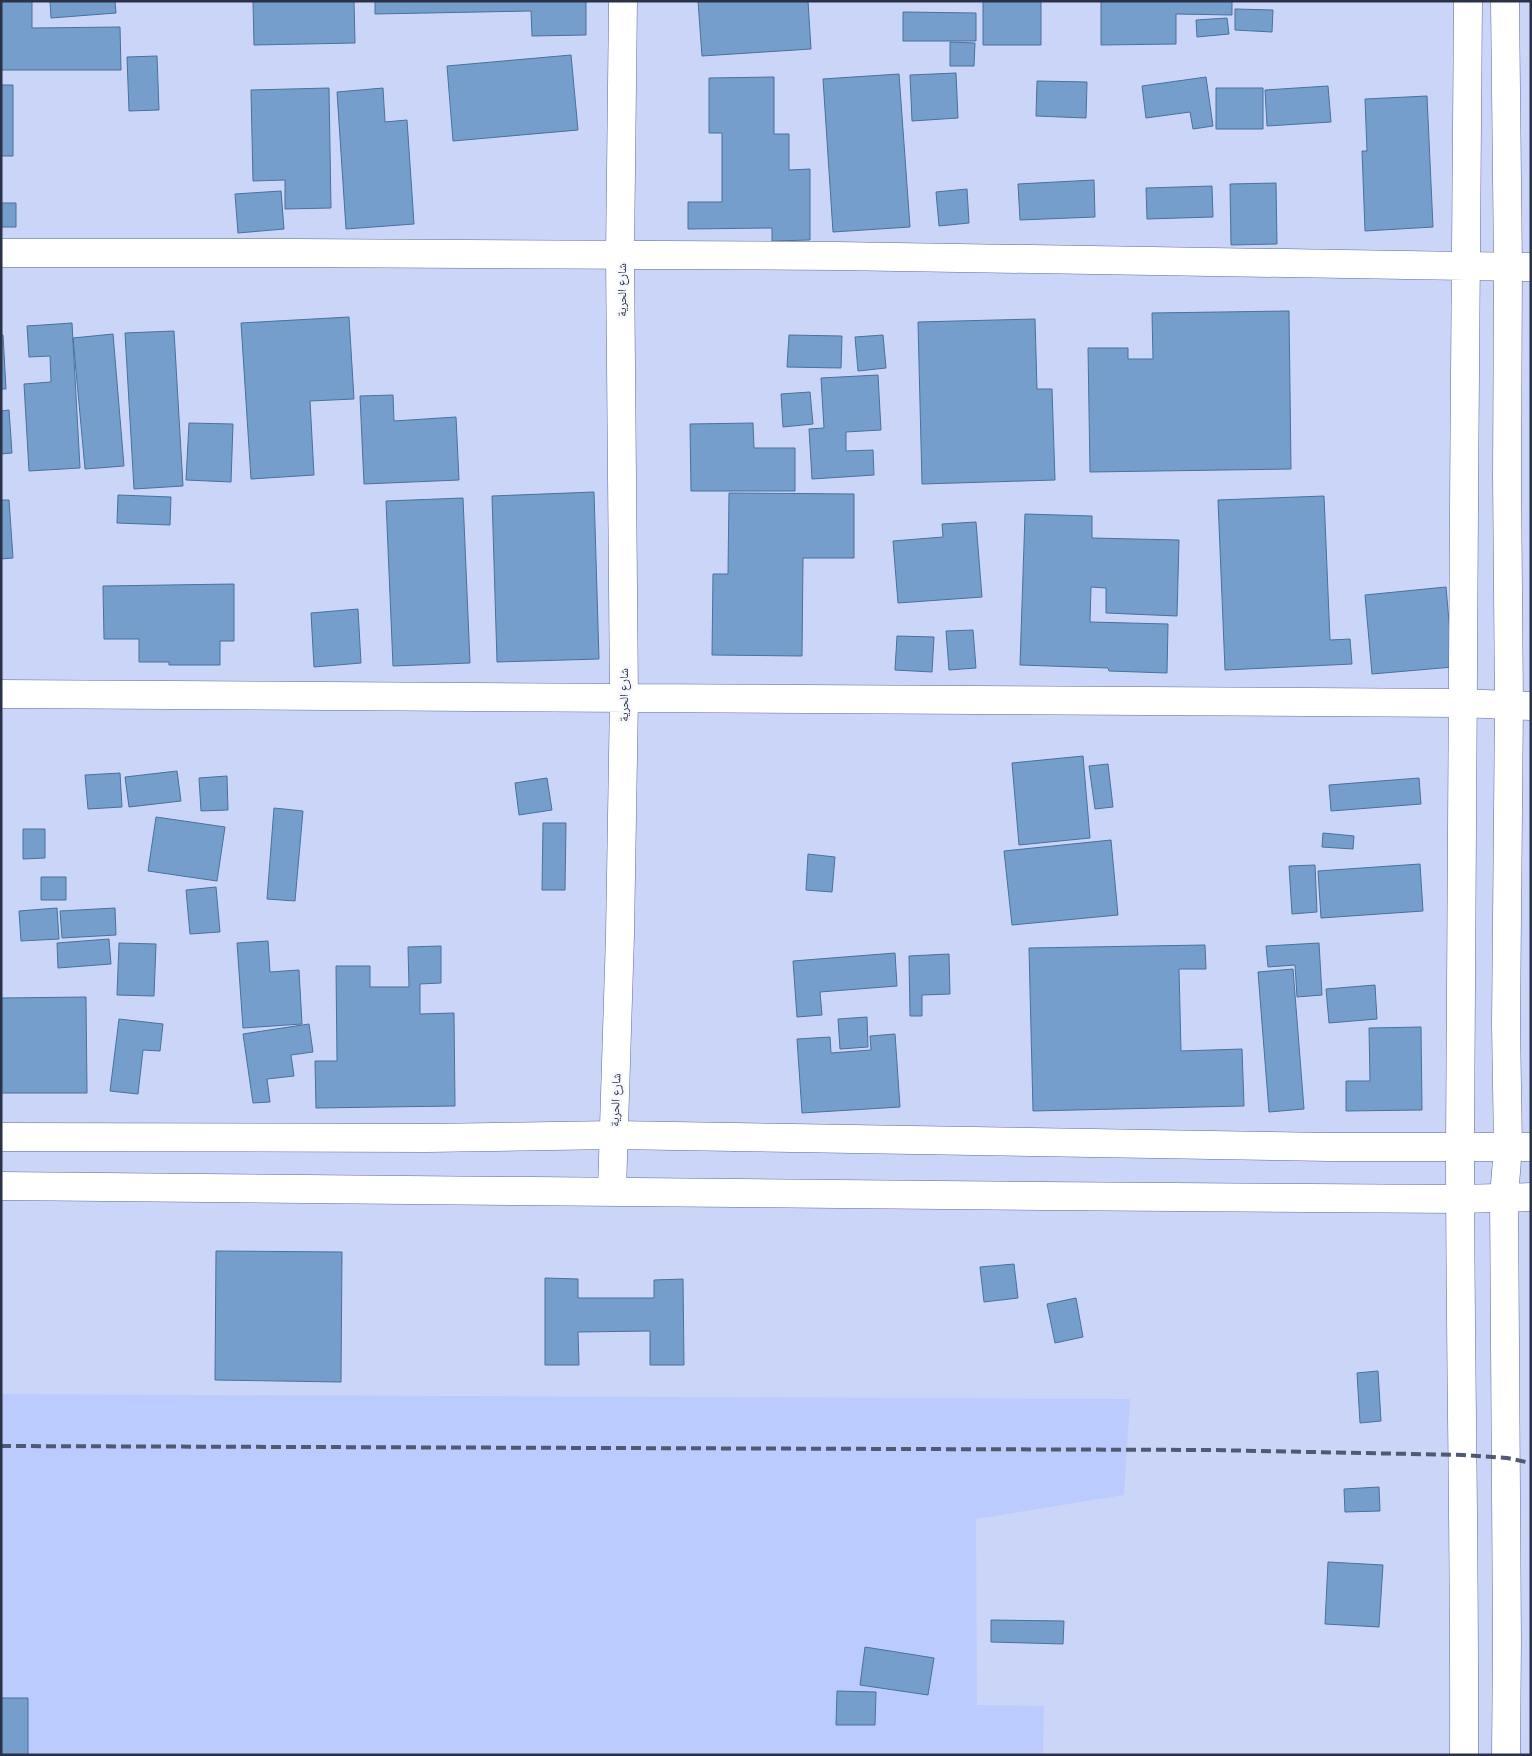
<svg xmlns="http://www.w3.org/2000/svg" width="1532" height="1756" font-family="'Noto Sans','Noto Naskh Arabic',sans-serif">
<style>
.built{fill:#bbcbfe}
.building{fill:#759ecc;stroke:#49719c}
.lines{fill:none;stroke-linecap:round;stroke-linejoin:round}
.minor-casing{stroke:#5d6b9e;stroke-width:29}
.major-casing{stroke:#5d6b9e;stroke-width:29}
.minor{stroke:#fff;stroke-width:28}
.major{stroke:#fff;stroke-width:28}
.rail{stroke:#515871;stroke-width:4;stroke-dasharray:10 5;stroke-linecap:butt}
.labels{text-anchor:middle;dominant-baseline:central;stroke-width:5;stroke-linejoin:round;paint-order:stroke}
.street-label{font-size:12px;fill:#2b3147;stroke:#f5f7fd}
</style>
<rect width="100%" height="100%" fill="#cbd5f8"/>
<!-- built -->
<path class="built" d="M1 1394 1130 1399 1124 1495 976 1519 977 1705 1044 1706 1043 1755H1Z"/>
<!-- building -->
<path class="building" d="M1 1H32V28L120 27 121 70H1Z
M50 1H115L116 13 51 18Z
M253 1H354L355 43 254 45Z
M375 1H586V35L532 36 531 11 375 14Z
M698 1H808L811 49 702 56Z
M983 1H1041V45H983Z
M1101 1H1232V15L1176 14V44L1101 45Z
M1235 9 1273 10 1272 32 1235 30Z
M903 12 976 13V41H903Z
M1227 18 1229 34 1197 37 1196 20Z
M950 42 975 43 974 66H950Z
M571 55 578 130 453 141 447 66Z
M157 56 159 110 129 111 127 57Z
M956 73 958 118 912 121 910 75Z
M899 74 910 227 833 232 823 79Z
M774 77V134H789V170L810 169V240L772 241V228L688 229V202H722V133H709V78Z
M1206 77 1213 126 1193 129 1190 112 1146 118 1142 86Z
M1037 81 1087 82 1086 118 1036 116Z
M1 85H13V156H1Z
M1328 86 1331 122 1267 126 1265 90Z
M329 88 331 208 285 209V180L253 181 251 90Z
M383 88 385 122 407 120 414 224 346 229 337 92Z
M1216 88H1263V129H1216Z
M1427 96 1433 227 1365 231 1362 151H1367L1365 99Z
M1094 180 1095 217 1020 220 1018 184Z
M1276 183 1277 244 1231 245 1230 184Z
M1212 186 1213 217 1147 219 1146 188Z
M967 189 969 223 939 226 936 192Z
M281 191 284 229 238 233 235 194Z
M1 203H16V227H1Z
M1289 311 1291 469 1090 472 1088 348H1128V359H1153L1152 313Z
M349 317 354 399 310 401 314 475 251 479 241 323Z
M1035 319 1037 389H1052L1055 480 922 484 918 322Z
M72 323 80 468 29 471 24 384 51 382 50 356 29 357 27 326Z
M174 331 183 486 134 489 125 333Z
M113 334 124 466 85 469 73 338Z
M1 335H3L6 389H1Z
M789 335 842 336 841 368 787 367Z
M883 335 886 368 858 371 855 337Z
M878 375 881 430 846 432V451L873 450 874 475 812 479 809 429 824 428 821 378Z
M810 392 813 424 783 427 781 394Z
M393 395 394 421 456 417 459 480 364 484 360 396Z
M9 410 12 453 1 454V411Z
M189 423 233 424 231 482 186 480Z
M753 423 754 448H795V491H691L690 424Z
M594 492 599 659 497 662 492 496Z
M729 493 854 494V558H803L802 656 712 655 713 574H728Z
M118 495 171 497 170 525 117 523Z
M1324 496 1330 640 1350 639 1352 664 1225 670 1218 500Z
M463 498 470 663 393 666 386 501Z
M1 500H9L13 558 1 559Z
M1025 514 1092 516V538L1179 540 1177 616 1106 613V588L1091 587 1090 622 1168 624 1167 673 1109 671 1108 668 1020 665Z
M976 522 982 597 898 603 893 541 943 537 942 524Z
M234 584V641H220V665H169V662H139V639H104L103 586Z
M1446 587 1453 667 1372 674 1365 595Z
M358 609 361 663 314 667 311 613Z
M973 630 976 668 949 670 946 631Z
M897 636 934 637 932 672 895 670Z
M1083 756 1090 838 1019 845 1012 763Z
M1108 764 1113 807 1095 809 1089 766Z
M177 771 181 801 129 807 125 777Z
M120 773 122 807 88 809 85 775Z
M227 776 228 810 201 811 199 778Z
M547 778 552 810 519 815 515 783Z
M1419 778 1421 804 1331 811 1329 785Z
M274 808 303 811 295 901 267 899Z
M156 817 225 827 217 881 148 871Z
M543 823H566L565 890H542Z
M23 829H45V858L23 859Z
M1323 833 1354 836 1353 849 1322 847Z
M1111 840 1118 915 1012 925 1004 851Z
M808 854 835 857 832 892 806 890Z
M1420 864 1423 911 1321 918 1318 871Z
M1315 865 1317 912 1292 914 1289 866Z
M41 877H66V900H41Z
M216 887 220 932 190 934 186 890Z
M57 908 59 939 21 941 19 911Z
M115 908 116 935 62 938 60 911Z
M109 939 111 964 58 968 57 943Z
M268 941 270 972 299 970 302 1024 243 1028 237 943Z
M119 943 156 944 154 996 117 995Z
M1319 943 1322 995 1297 997 1295 965 1268 967 1266 946Z
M1205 945 1206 969H1179L1181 1051 1242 1049 1244 1106 1033 1111 1029 948Z
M441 946V983L420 984V1014L454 1013 455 1106 316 1108 315 1061H337L336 966H370V987H409L408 947Z
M895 953 897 986 820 992 822 1015 797 1017 793 961Z
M949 954 950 994 922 995V1016H910L909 956Z
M1293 969 1304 1109 1269 1112 1258 972Z
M1375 985 1377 1019 1329 1023 1326 989Z
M86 997 87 1093H1V998Z
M867 1017 868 1047 840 1049 838 1019Z
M119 1019 163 1024 160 1051 143 1050 138 1094 110 1091Z
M309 1024 313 1052 291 1055 294 1076 267 1079 270 1102 253 1103 243 1034Z
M1421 1027 1422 1110 1346 1111V1081H1370L1369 1028Z
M895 1034 900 1107 802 1113 797 1039 830 1037 831 1053 871 1050 870 1036Z
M216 1251 342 1252 341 1382 215 1380Z
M1014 1264 1018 1298 984 1302 980 1267Z
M545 1278 578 1279V1298H654V1280L683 1279 684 1365H650V1331L578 1332 579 1365H545Z
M1076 1298 1083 1337 1055 1343 1047 1304Z
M1378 1371 1381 1421 1360 1423 1357 1373Z
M1379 1487 1380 1511 1345 1512 1344 1489Z
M1328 1562 1383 1565 1379 1627 1325 1624Z
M991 1620 1064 1621 1063 1644 991 1642Z
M865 1647 934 1658 928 1695 860 1685Z
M837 1691 876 1692 875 1725H836Z
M1 1698H28V1755H1Z"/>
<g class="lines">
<!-- minor casing -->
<g class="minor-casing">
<path id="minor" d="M1505 1 1508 267 1507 476 1509 705 1506 1025 1508 1147 1504 1197 1507 1641 1506 1755
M1 253H295L836 256 1531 267
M1 694 1461 703 1531 706
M612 1191 620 935 624 698 620 255 623 1
M1464 1755C1465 1552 1460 1349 1460 1147 1460 765 1466 383 1468 1"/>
</g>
<!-- major casing -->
<g class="major-casing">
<path id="major" d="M1 1137 427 1138 614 1135 1329 1147H1531
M1 1186 1041 1196 1460 1199 1531 1197"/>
</g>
<!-- minor -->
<use href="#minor" class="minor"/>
<!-- major -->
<use href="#major" class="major"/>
<!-- rail -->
<path class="rail" d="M1 1446 1210 1450 1463 1455 1507 1458 1531 1463"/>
</g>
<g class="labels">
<!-- street labels -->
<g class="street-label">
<text transform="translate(621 290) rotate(-90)">شارع الحرية</text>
<text transform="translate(623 695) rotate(-90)">شارع الحرية</text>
<text transform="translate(615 1100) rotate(-88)">شارع الحرية</text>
</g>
</g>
<!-- border -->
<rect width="1532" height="1756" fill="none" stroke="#2b3147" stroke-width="5"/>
</svg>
